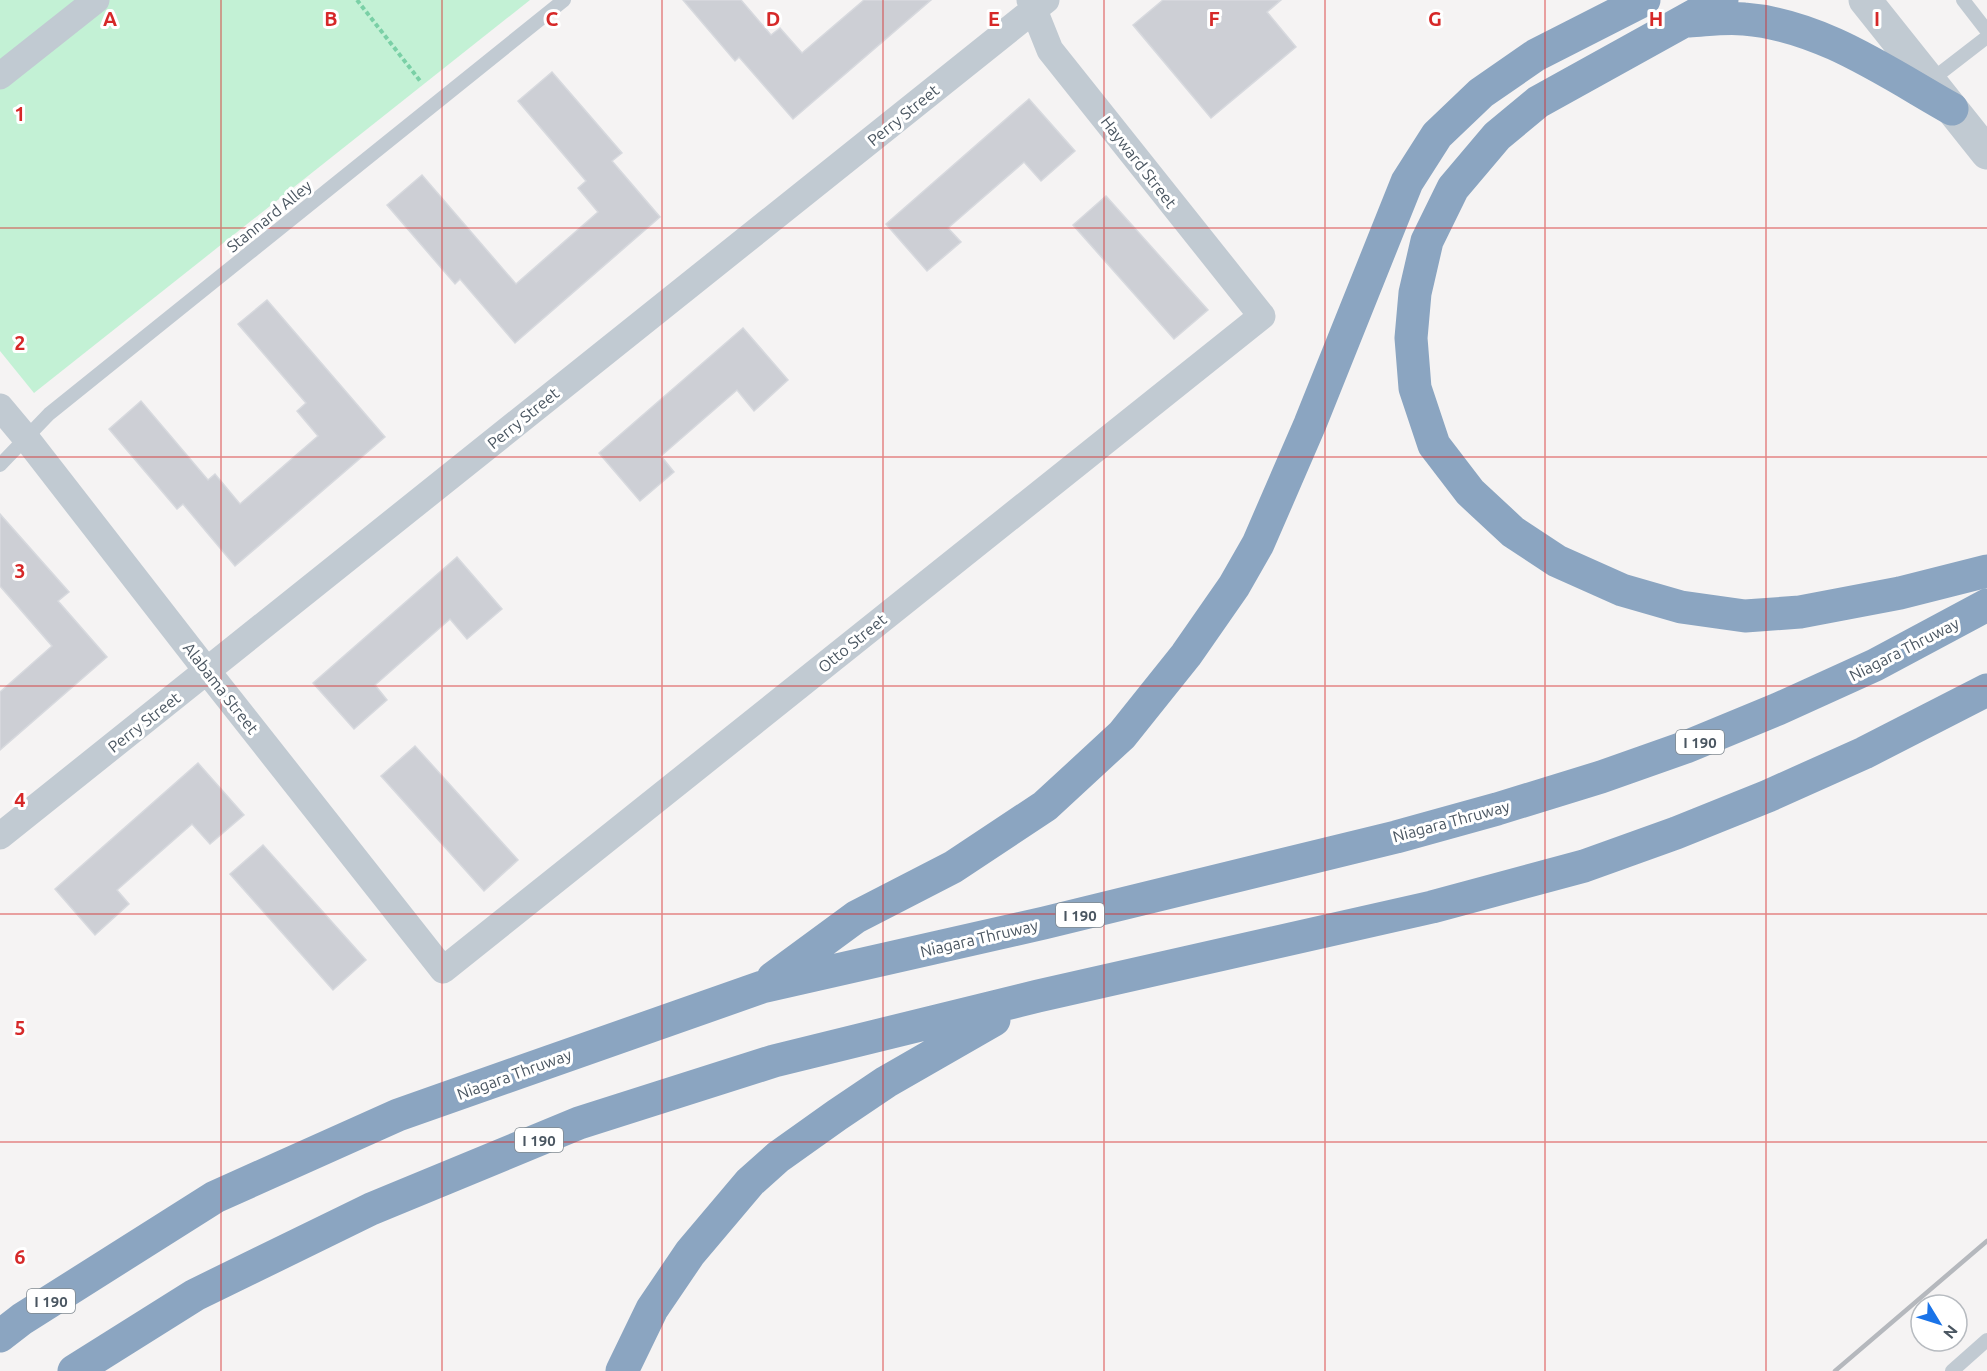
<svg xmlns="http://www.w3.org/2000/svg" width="1987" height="1371" font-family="Ubuntu,sans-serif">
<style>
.green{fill:#c3f1d5}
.building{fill:#cdcfd5;stroke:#d7d9de;stroke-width:1.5}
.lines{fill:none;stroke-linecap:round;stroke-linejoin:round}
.path{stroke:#7ad0a6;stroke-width:4;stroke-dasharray:4.5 3;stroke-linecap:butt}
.service{stroke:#c1cad2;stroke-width:14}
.minor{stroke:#c1cad2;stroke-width:27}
.tertiary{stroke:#c1cad2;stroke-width:33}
.motorway{stroke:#8ba5c1;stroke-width:33}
.rail{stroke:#b5b8bd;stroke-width:4.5}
.grid{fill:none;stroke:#d62828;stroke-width:1.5;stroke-opacity:0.55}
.labels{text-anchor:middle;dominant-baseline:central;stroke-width:6;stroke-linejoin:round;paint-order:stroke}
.shield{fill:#fff;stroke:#808990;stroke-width:1.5}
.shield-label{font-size:15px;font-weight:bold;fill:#4a5661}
.street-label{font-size:16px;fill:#4a5661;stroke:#fff}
.grid-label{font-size:20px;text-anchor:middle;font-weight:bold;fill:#d62828;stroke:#fff;stroke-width:6;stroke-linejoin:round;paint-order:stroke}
</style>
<rect width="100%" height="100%" fill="#f5f3f3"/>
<!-- green -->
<path class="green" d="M0 0H530L34 393 0 351Z"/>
<!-- building -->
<path class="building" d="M683 0H741L771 35 780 28 802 53 864 0H931L793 119 739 57 735 61Z
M1163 0H1281L1267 12 1296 47 1211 118 1133 25Z
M552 72 622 153 612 161 660 217 515 343 460 279 455 284 387 205 422 175 516 284 598 212 578 188 586 181 518 101Z
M1029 99 1075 151 1041 181 1024 162 948 228 961 242 927 271 886 224Z
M1106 196 1208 310 1174 339 1073 225Z
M267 300 385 437 235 566 183 504 177 509 109 429 141 401 208 480 215 474 240 504 318 436 297 411 306 403 238 324Z
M743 328 788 380 754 411 737 390 661 456 674 472 640 501 599 453Z
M0 514 69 592 58 601 107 657 0 750V692L52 646 0 586Z
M457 557 502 609 467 639 450 619 375 685 387 700 354 729 313 683Z
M415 746 518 860 484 891 381 776Z
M198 763 244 815 210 844 192 824 117 890 129 904 95 935 55 889Z
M263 845 366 960 333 990 230 874Z"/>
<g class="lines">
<!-- path -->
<path class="path" d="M357 0 421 82"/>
<!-- service -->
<path class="service" d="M1963 0 1987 31
M1930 81 1987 37
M0 465 49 414 564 0
M1952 1371 1987 1340"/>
<!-- minor -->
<path class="minor" d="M0 76 96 0
M0 407 26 438 207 671 443 970 1262 316 1050 50 1030 0
M0 836 1046 0"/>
<!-- tertiary -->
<path class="tertiary" d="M1865 0 1987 153"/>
<!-- motorway -->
<path class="motorway" d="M1722 0 1538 102 1497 136 1453 188 1427 241 1415 293 1411 338 1415 388 1434 445 1470 492 1513 532 1557 561 1622 590 1681 607 1745 616 1800 612 1900 593 1987 571
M1689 21C1707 20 1726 17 1744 19 1821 25 1888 73 1952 109
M773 978 856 917 953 867 1045 806 1122 735 1186 655 1234 586 1258 544 1310 424 1407 182 1437 135 1481 93 1536 55 1644 0
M0 1336 22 1319 215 1197 398 1115 762 987 1044 923 1396 837 1497 809 1601 777 1686 747 1778 709 1875 665 1987 605
M74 1371 195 1295 371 1209 579 1123 774 1061 1038 996 1432 907 1584 866 1676 833 1768 796 1864 753 1987 690
M622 1371 652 1309 690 1253 750 1182 778 1157 837 1115 886 1082 994 1020"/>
<!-- rail -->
<path class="rail" d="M1835 1371 1987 1241"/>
</g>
<!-- grid -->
<path class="grid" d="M221 0V1371M442 0V1371M662 0V1371M883 0V1371M1104 0V1371M1325 0V1371M1545 0V1371M1766 0V1371M0 228H1987M0 457H1987M0 686H1987M0 914H1987M0 1142H1987"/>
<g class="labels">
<!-- shield labels -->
<g class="shield">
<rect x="1676" y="730" width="48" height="24" rx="4.5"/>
<rect x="1056" y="903" width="48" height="24" rx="4.5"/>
<rect x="515" y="1128" width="48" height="24" rx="4.5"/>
<rect x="27" y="1289" width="48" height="24" rx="4.5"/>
</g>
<g class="shield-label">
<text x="1700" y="742">I 190</text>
<text x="1080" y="915">I 190</text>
<text x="539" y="1140">I 190</text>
<text x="51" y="1301">I 190</text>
</g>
<!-- street labels -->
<g class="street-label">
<text transform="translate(903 115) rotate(-39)">Perry Street</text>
<text transform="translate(1139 162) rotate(52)">Hayward Street</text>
<text transform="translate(269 216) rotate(-39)">Stannard Alley</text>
<text transform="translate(523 418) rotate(-39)">Perry Street</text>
<text transform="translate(852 643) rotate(-39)">Otto Street</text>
<text transform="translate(1904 649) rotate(-27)">Niagara Thruway</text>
<text transform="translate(221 688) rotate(52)">Alabama Street</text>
<text transform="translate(144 722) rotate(-38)">Perry Street</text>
<text transform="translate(1451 821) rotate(-15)">Niagara Thruway</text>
<text transform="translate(979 938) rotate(-13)">Niagara Thruway</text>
<text transform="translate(514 1074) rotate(-20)">Niagara Thruway</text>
</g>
</g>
<g class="grid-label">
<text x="110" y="26">A</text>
<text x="331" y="26">B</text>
<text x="552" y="26">C</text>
<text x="773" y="26">D</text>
<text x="994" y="26">E</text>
<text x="1214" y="26">F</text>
<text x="1435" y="26">G</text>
<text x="1656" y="26">H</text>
<text x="1877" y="26">I</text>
<text x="20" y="121">1</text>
<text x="20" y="350">2</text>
<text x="20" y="578">3</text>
<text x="20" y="807">4</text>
<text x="20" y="1035">5</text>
<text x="20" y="1264">6</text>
</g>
<!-- north arrow -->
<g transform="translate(1939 1323) rotate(128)"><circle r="28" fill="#ffffff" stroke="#b7bbc0" stroke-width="1.5"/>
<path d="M0-4.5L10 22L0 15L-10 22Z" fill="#1a73e8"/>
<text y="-9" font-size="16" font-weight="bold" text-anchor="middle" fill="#4a5661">N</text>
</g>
</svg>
